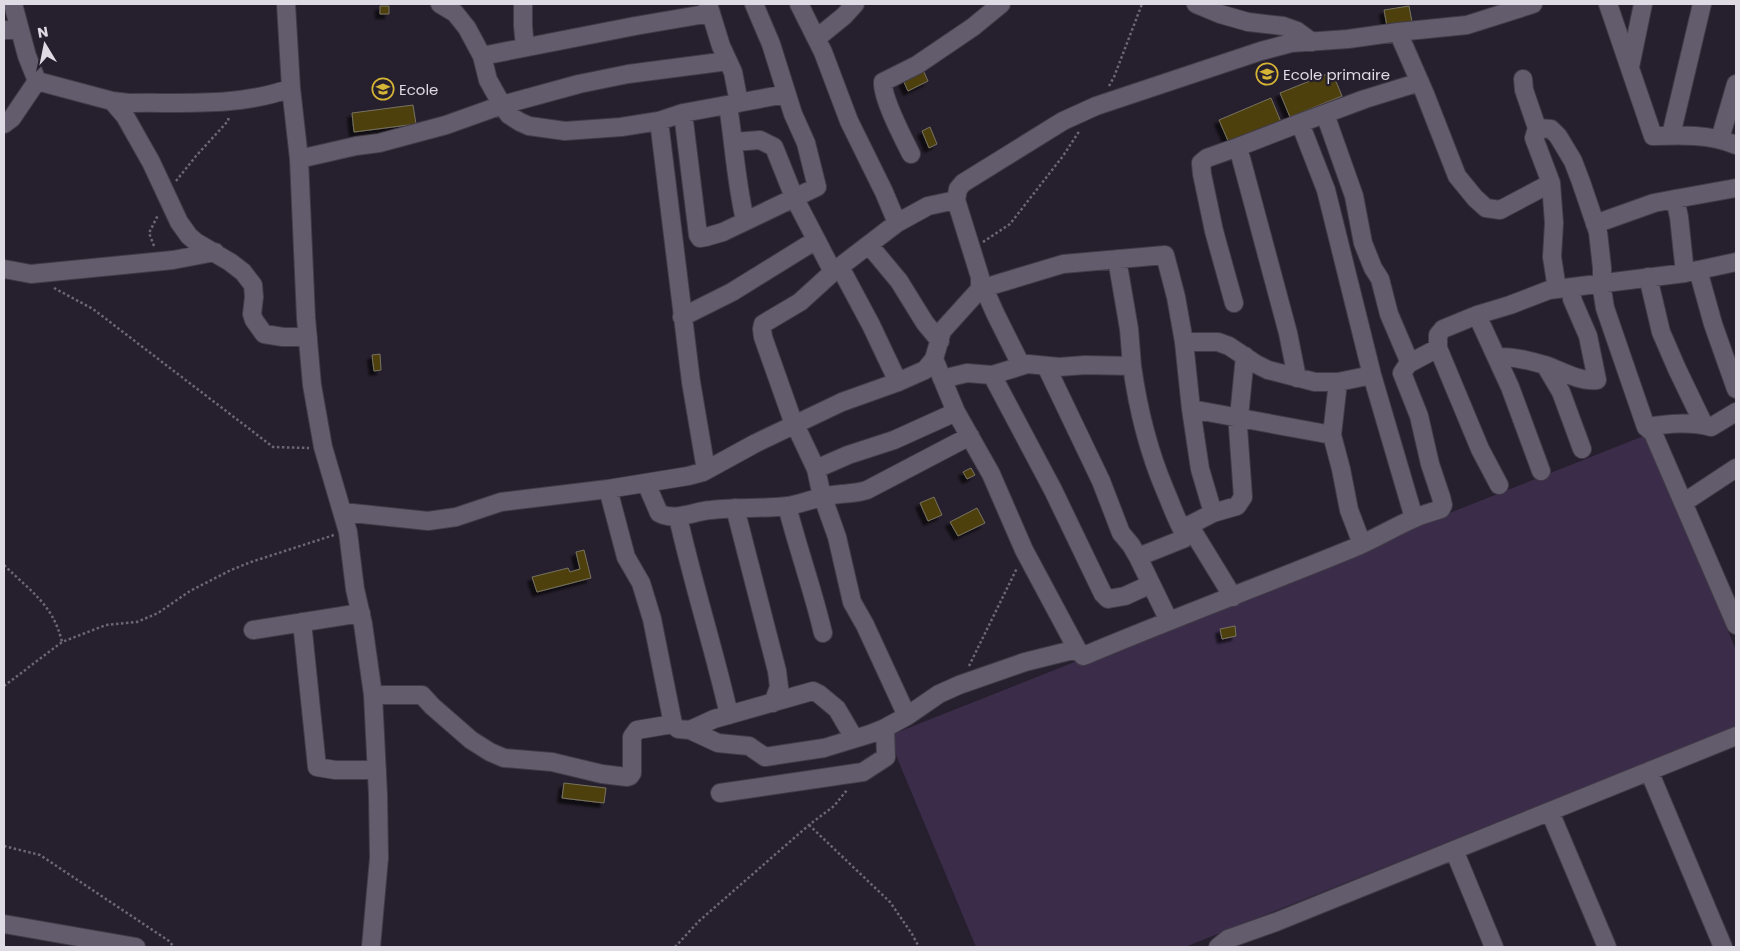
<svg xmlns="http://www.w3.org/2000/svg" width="1740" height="951" font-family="Poppins,sans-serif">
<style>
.green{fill:#3b2d4a}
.building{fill:#4d400d;stroke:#777361;filter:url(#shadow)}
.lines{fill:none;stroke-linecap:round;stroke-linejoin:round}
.minor-casing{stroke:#413b47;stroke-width:20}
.path{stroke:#6c6773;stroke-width:2.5;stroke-dasharray:2.5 2.5;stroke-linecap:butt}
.minor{stroke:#635c6c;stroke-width:18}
.labels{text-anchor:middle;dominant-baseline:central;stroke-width:4.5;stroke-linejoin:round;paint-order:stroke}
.poi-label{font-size:15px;fill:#dfdbe5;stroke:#261f2d;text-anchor:start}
</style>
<defs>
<filter id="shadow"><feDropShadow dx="-4.5" dy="4.5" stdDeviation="1" flood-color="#0009"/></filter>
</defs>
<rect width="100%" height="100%" fill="#261f2d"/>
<!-- green -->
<path class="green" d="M1646 435 1736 650V727L1185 947H976L888 736Z"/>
<!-- building -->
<path class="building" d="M380 6H389V14H380Z
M1409 6 1412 22 1387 26 1384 10Z
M923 70 928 81 908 91 903 80Z
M1332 72 1342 96 1290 117 1280 93Z
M1271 98 1281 122 1229 143 1219 120Z
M413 105 416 124 354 132 352 113Z
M930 127 937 144 929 148 922 131Z
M380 354 381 370 374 371 372 355Z
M971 468 975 475 967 479 963 472Z
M934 497 942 515 928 521 920 503Z
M977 508 985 523 958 536 950 522Z
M584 550 591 578 537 592 532 577 568 568 570 572 580 569 576 552Z
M1235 626 1236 636 1222 639 1220 629Z
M564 783 606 788 604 803 562 798Z"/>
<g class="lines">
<!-- minor casing -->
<g class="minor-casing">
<path id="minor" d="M13 4 20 30
M286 4 291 88 299 159 306 318 312 385 323 447 348 532 355 589 363 624 373 695 378 795 379 858 371 947
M440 4 455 13 467 28 482 56 488 80 502 105 509 115 520 122 529 126 565 131 621 127 659 121 683 113 786 94
M523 4V26L525 47
M708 4 721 46 733 72 739 103
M799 4 823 52 849 121 884 192 897 223
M1196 4 1220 14 1248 22 1283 26 1297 31 1312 42
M1608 4 1653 136C1681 135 1710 134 1736 145
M4 30H20L27 56 37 81 112 101 125 116 151 162 179 222 189 236 196 242 230 262 243 272 253 285 254 297 252 314 254 320 264 334 283 337H308
M1398 32 1425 94 1457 176 1475 198 1486 208 1500 210 1551 183 1554 223 1552 257 1557 289
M817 38 844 16 855 4
M482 56 635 26 711 13
M1630 67 1643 4
M1523 79 1524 90 1537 128 1534 138 1551 183
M112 101 129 103C182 102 241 107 291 88
M728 105C734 144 736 182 745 220
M683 113 698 235 700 238 706 237 723 232 817 187 806 143 793 114 771 44 754 4
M659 121 691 382 706 470
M4 124 12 118 37 81
M1537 128 1551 129 1558 136 1573 161 1581 182 1598 232 1602 268V289L1605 308 1646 427 1653 433 1736 625
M1671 135 1702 4
M1720 139 1736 84
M734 142 760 140 774 147 794 197 833 272
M911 154C903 138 882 98 883 82L917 65 973 27 1001 4
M299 159 356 146 379 143 446 125 502 105 579 84 628 74 728 61
M1595 224 1654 203 1675 199
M869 245 899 281 925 323 940 341
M1117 259 1129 329 1132 366
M840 267 871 325 898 382
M4 269 31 274 173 260 215 252
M1698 270 1713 324 1736 389
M1685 273 1679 217 1675 199 1736 188
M1648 277 1661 332 1677 369 1704 425
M984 288 995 313 1021 365
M980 289 1063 264 1165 255 1176 297 1184 342 1191 409 1332 435
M1234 303 1214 231 1202 174 1201 163 1207 158 1238 147
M1477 315 1510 387 1541 471
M682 317 732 292 816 240
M1184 342H1218L1229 346 1256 364 1268 370 1315 382H1338L1372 375
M1438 348 1480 449 1499 485
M1497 357C1513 356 1532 361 1548 366 1563 372 1581 382 1597 380L1588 336 1572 299 1573 287
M1408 364 1438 348V335L1443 329 1477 315 1510 305 1549 290 1685 273 1736 262
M1545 365 1561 392 1582 449
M1046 366 1101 481 1121 533 1131 545 1138 557
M992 375 1053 490 1103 594 1108 599 1125 596 1151 584
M1297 378 1288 333 1238 147 1300 123
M942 379 967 373 992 375 1028 364 1059 367 1085 365 1132 366C1138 409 1148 450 1165 490 1171 504 1176 519 1184 533L1183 539 1138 557 1169 621
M1338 382 1332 435 1341 469 1349 510 1362 544
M1191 409 1200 469 1213 513
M1646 427C1667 424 1690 421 1711 427L1736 412
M816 469 791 416 763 337 762 329 763 324 800 302 833 272 897 223 928 206 956 200
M646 483 659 513C675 522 694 511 711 510 737 507 763 509 788 506 803 503 818 497 833 495 845 493 855 494 867 490L970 436
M608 489 626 557 641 583 652 619 673 724 678 729 690 730 718 743 749 746 765 757 824 748 870 734 885 728 907 716 939 694 959 685 1025 662 1077 649 1024 550 991 474 956 412 934 359
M1683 503 1736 468
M787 506C798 549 813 590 823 633
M735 508 777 671 779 687 773 703
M343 512 428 521 456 517 501 502 608 489 688 476 703 472 756 443 842 402 898 382 925 370 934 359 942 331 980 289V277L956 200 958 189 963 183 1063 121 1096 106 1261 51 1291 43 1348 39 1398 32 1467 25 1533 4
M678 517C693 584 714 649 729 715
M1414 518 1372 375 1326 190 1300 123 1365 99 1420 82
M1189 525 1233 597
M1182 529 1213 513 1237 506 1243 497 1238 427 1245 356
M302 622 317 767 335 770H377
M253 630 361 613
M1077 649 1083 656 1086 655C1174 618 1263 585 1351 549 1373 540 1394 527 1415 518 1423 514 1432 512 1441 509L1443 505 1441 497 1430 464 1419 416 1402 373 1408 364 1409 361 1389 314 1380 279 1373 268 1363 243 1354 196 1325 114
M373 695H422L432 706 471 740 490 752 504 758 552 762 602 774 627 777 630 776 632 773V737L637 730 673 724
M907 716 865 625 852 602 837 537 821 492 816 469 848 455 894 440 956 412
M690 730 714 719 813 691 819 694 837 709 854 738
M1649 771 1723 947
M720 793 863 772 886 757 885 728
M1550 812 1607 947
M1454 850 1494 947
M4 924 136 947
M1218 947 1228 939 1276 922 1736 736"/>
</g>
<!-- path -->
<path class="path" d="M1109 86 1114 77 1142 4
M176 181 196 156 228 121 229 116
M983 242 1010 224 1063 156 1080 130
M154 246 149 233 158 215
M54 288 93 309 273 447 309 448
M4 565C30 591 53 604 62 642
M969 666 1017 568
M4 686 62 642 106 625 137 622 158 613 190 591 231 570 251 562 334 535
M809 825 890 902 912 934 919 947
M4 846 40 855 169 941 174 947
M675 947 699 921 809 825 834 806 847 790"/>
<!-- minor -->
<use href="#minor" class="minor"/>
</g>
<!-- icons -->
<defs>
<g id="school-ring" transform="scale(1.125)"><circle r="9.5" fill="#261f2d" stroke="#d5b535" stroke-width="1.5"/><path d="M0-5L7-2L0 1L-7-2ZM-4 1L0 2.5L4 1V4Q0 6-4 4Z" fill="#d5b535"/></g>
</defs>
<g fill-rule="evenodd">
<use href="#school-ring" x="1267" y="74"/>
<use href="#school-ring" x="383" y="89"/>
</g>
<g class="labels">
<!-- poi labels -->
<g class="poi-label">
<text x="1283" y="74">Ecole primaire</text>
<text x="399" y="89">Ecole</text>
</g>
</g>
<!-- border -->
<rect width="1740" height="951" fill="none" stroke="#dfdbe5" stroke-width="10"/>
<!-- north arrow -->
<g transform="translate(45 45) rotate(350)" stroke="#261f2d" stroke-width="4" paint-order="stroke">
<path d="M0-4L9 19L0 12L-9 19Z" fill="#dfdbe5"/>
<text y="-8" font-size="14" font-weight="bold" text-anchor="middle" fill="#dfdbe5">N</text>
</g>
</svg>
